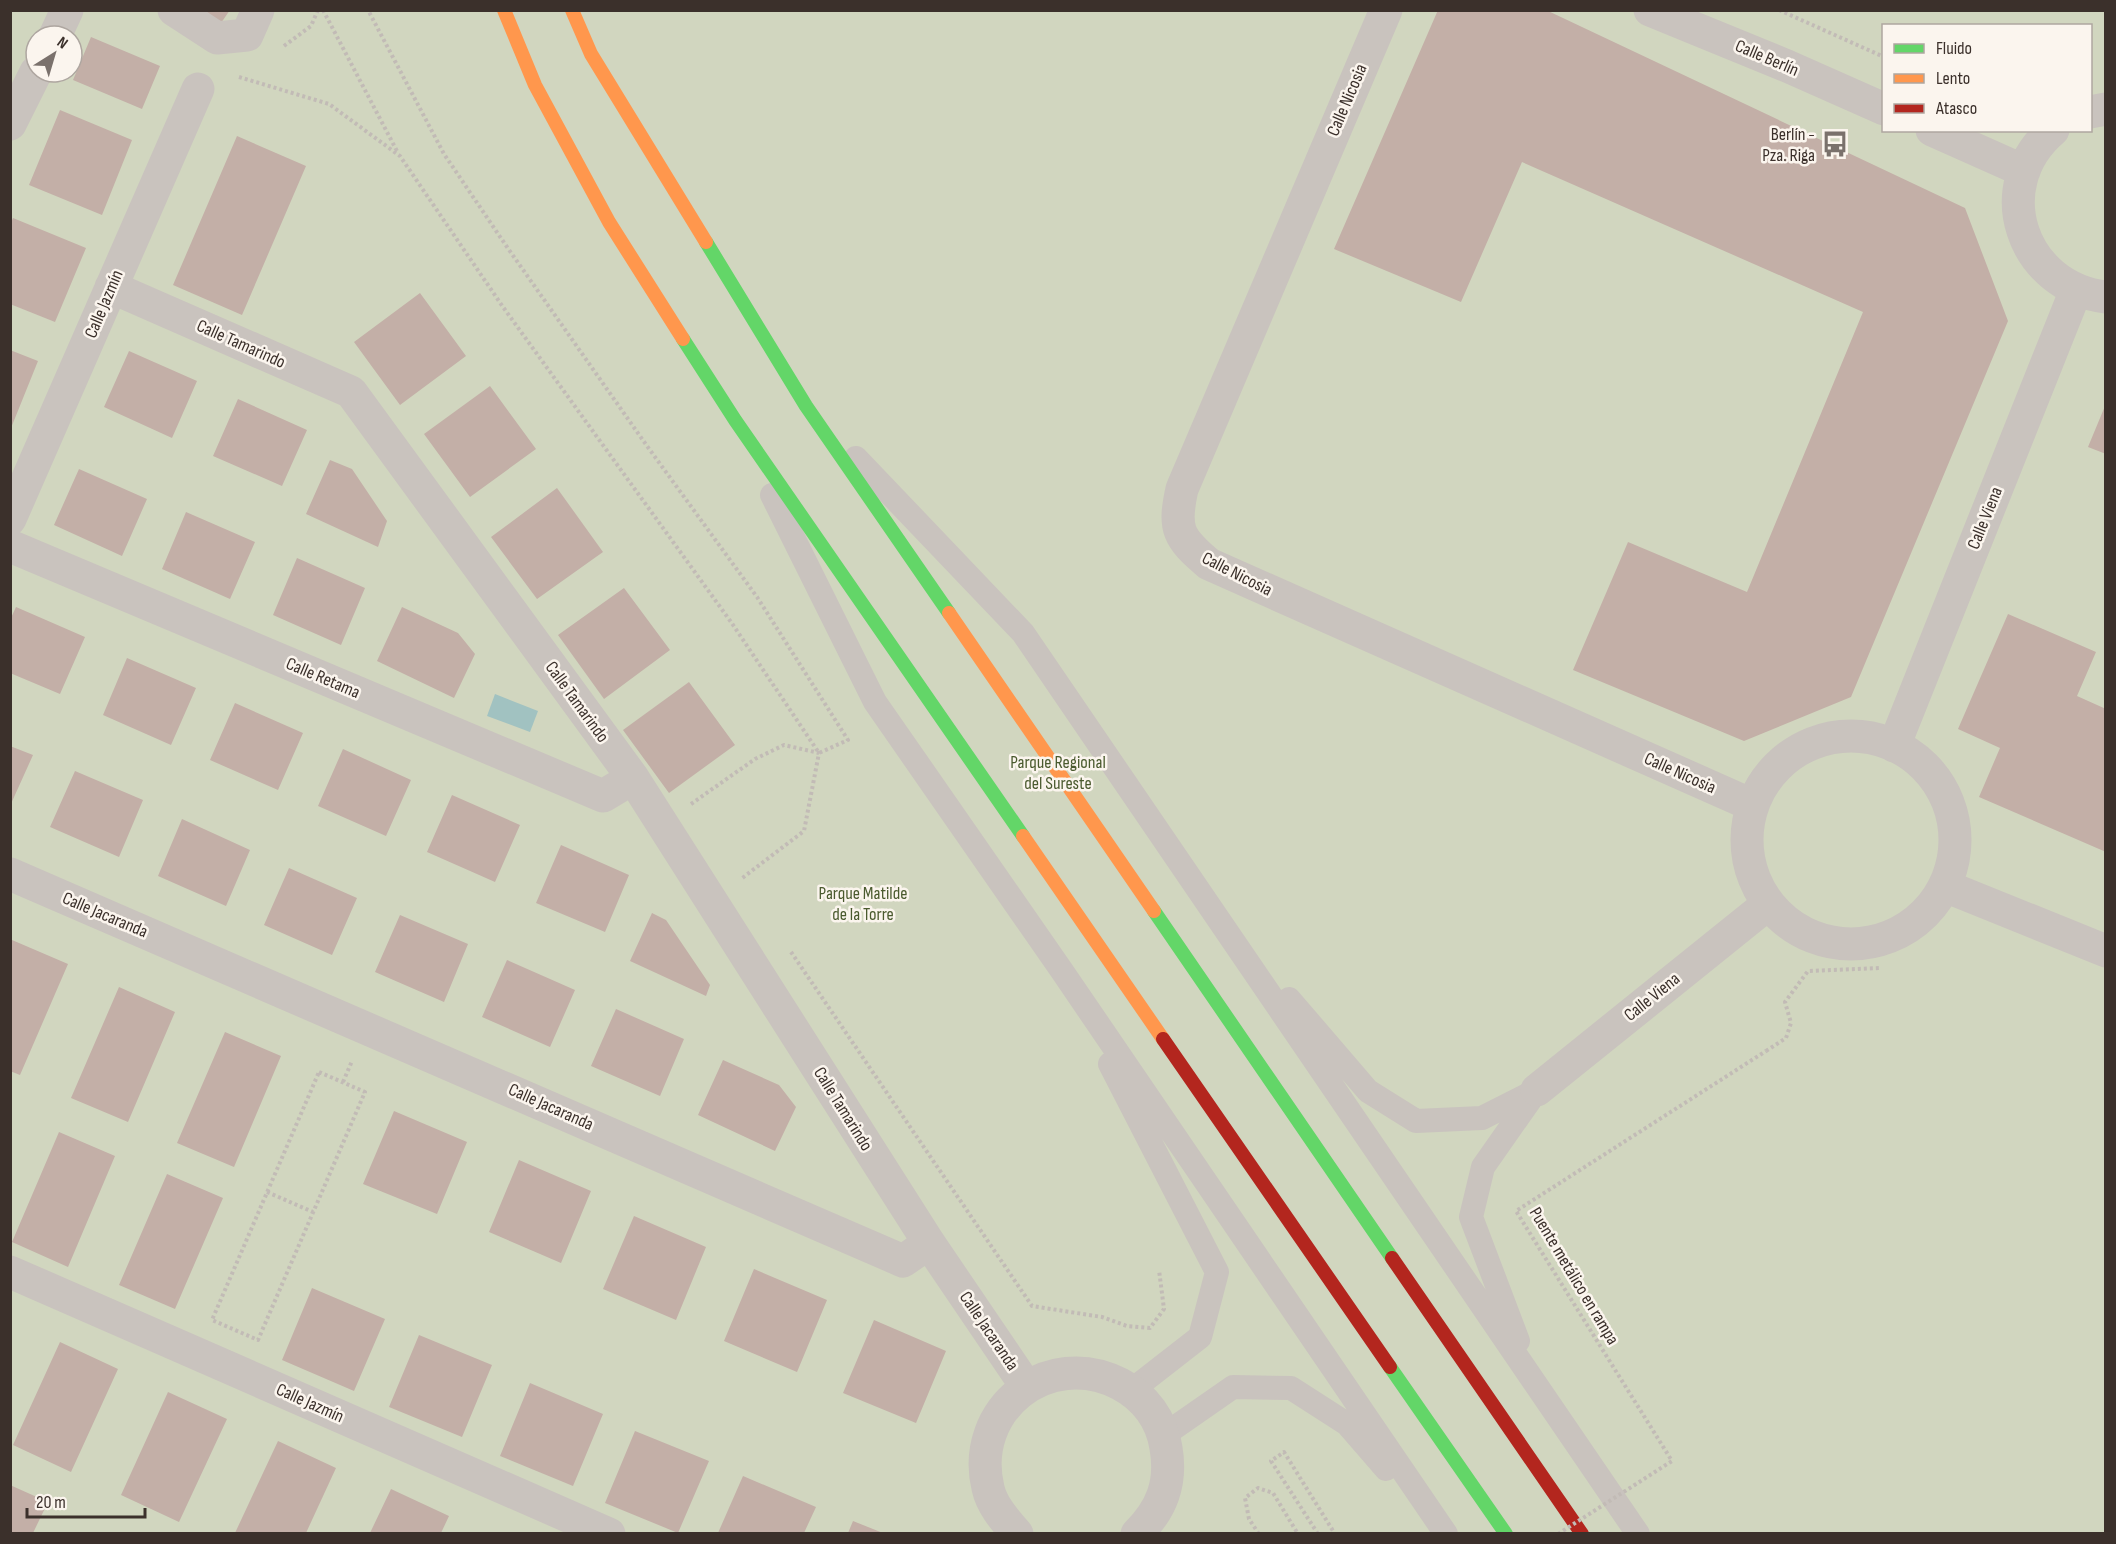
<svg xmlns="http://www.w3.org/2000/svg" width="2116" height="1544" font-family="'Sofia Sans Condensed',sans-serif">
<style>
.green{fill:#d1d6bf;fill-rule:evenodd}
.water{fill:#a1c2c1}
.building{fill:#c3afa7}
.lines{fill:none;stroke-linecap:round;stroke-linejoin:round}
.path{stroke:#c2bbb6;stroke-width:4;stroke-dasharray:3 3;stroke-linecap:butt}
.lane{stroke:#c9c3be;stroke-width:24}
.street{stroke:#c9c3be;stroke-width:33}
.fast{stroke:#63d668;stroke-width:14}
.slow{stroke:#ff974d;stroke-width:14}
.jam{stroke:#b3261e;stroke-width:14}
.path-bridge{stroke:#c2bbb6;stroke-width:4;stroke-dasharray:3 3;stroke-linecap:butt}
.labels{text-anchor:middle;dominant-baseline:central;stroke-width:5;stroke-linejoin:round;paint-order:stroke}
.street-label{font-size:18px;fill:#3b302b;stroke:#fbf5ee}
.poi-label{font-size:18px;fill:#3b302b;stroke:#fbf5ee;text-anchor:end}
.park-label{font-size:18px;fill:#4a5a2e;stroke:#fbf5ee}
</style>
<rect width="100%" height="100%" fill="#f0ebe5"/>
<!-- green -->
<path class="green" d="M10 11H2105V1533H11ZM1884 26H2090V130H1884ZM36 36H72V72H36Z"/>
<!-- water -->
<path class="water" d="M495 694 538 711 530 732 487 716Z"/>
<!-- building -->
<path class="building" d="M204 10H230L221 23Z
M1438 10H1546L1965 208 2008 321 1851 697 1744 741 1573 670 1628 542 1747 592 1863 312 1522 162 1461 302 1334 249Z
M91 37 160 66 142 109 73 80Z
M60 110 132 140 102 215 29 185Z
M237 136 306 166 242 315 173 285Z
M13 218 86 248 55 322 10 304V225Z
M420 293 466 356 400 405 354 342Z
M10 350 38 361 11 428H10Z
M129 351 197 381 172 438 104 407Z
M490 386 536 449 470 497 424 434Z
M238 399 307 430 282 486 213 456Z
M2105 406H2106V454L2088 447Z
M330 460 352 469 387 521 378 547 306 514Z
M79 469 147 499 122 556 54 525Z
M557 488 603 552 537 599 491 537Z
M186 512 255 542 230 599 162 569Z
M297 558 365 588 341 645 273 615Z
M624 588 670 650 604 699 558 635Z
M16 607 85 637 60 694 10 673V620Z
M402 607 458 633 475 654 454 698 377 661Z
M2008 614 2096 652 2077 696 2106 709V852L1979 797 2000 748 1958 729Z
M127 658 196 688 171 745 103 715Z
M689 682 735 745 669 793 623 730Z
M235 703 303 733 278 790 210 760Z
M10 746 33 755 10 806Z
M343 749 411 780 386 836 318 806Z
M75 771 143 800 119 857 50 827Z
M452 795 520 825 495 882 427 852Z
M182 819 250 850 226 906 158 876Z
M561 845 629 875 605 932 536 903Z
M289 868 357 898 332 955 264 925Z
M652 913 666 920 710 985 706 996 630 961Z
M400 915 468 944 444 1002 375 972Z
M12 940 68 964 20 1075 10 1071Z
M507 960 575 990 550 1047 482 1017Z
M119 987 175 1012 128 1122 71 1098Z
M616 1009 684 1039 660 1096 591 1066Z
M225 1032 281 1056 234 1167 177 1143Z
M723 1060 779 1085 796 1107 775 1151 698 1115Z
M394 1111 467 1142 437 1214 363 1184Z
M59 1132 115 1156 68 1267 12 1242Z
M519 1160 591 1191 561 1263 489 1232Z
M167 1174 223 1198 175 1309 119 1285Z
M634 1216 706 1247 676 1320 603 1289Z
M754 1269 827 1300 797 1372 724 1341Z
M312 1288 385 1319 354 1391 282 1360Z
M874 1320 946 1351 916 1423 843 1393Z
M419 1335 492 1365 462 1437 389 1407Z
M60 1342 118 1369 71 1472 13 1445Z
M530 1383 603 1414 573 1486 500 1456Z
M168 1392 227 1419 179 1522 121 1495Z
M635 1431 709 1461 678 1533 605 1503Z
M278 1441 336 1468 306 1533H235Z
M743 1476 816 1507 804 1533H718Z
M10 1485 48 1502 33 1533H10Z
M391 1489 449 1516 441 1533H370Z
M853 1521 883 1533H848Z"/>
<g class="lines">
<!-- path -->
<path class="path" d="M323 10 398 153
M1779 10 1884 57
M284 46 311 26 318 10
M239 77 329 104 400 156 503 307 731 622 819 753 848 740 757 597 647 446 507 247 444 154 368 10
M691 804 755 759 784 745 819 753 804 831 741 879
M791 952 1032 1306 1102 1317 1127 1326 1150 1328 1164 1309 1159 1270
M1766 1051 1786 1038 1791 1023 1785 1002 1808 971 1881 968
M319 1072 365 1092 258 1340 212 1320Z
M343 1082 352 1061
M267 1192 313 1212
M1259 1534 1249 1519 1245 1498 1258 1488 1273 1493 1298 1534
M1318 1534 1271 1461 1284 1452 1335 1534"/>
<!-- lane -->
<path class="lane" d="M856 458 1023 633 1638 1534
M772 495 875 702 1062 971 1446 1534
M1289 999 1368 1091 1416 1121 1482 1118 1537 1090 1483 1167 1471 1217 1518 1341
M1110 1064 1217 1272 1200 1337 1132 1390
M1164 1435 1233 1387 1291 1388 1347 1424 1386 1469"/>
<!-- street -->
<path class="street" d="M174 10 217 38 247 35 258 10
M1386 10 1182 489C1173 529 1178 538 1209 564L1752 805
M1650 10 1787 66 1884 109
M55 36 67 10
M2090 112 2106 109
M10 124 36 72
M1932 130 2024 171
M2053 130C1987 186 2021 287 2106 297
M111 287 351 392 633 778 929 1243
M10 519 198 89
M10 546 603 796 633 778
M1747 840a104 104 0 1 1 208 0a104 104 0 1 1-208 0Z
M1894 746 2076 290
M10 874 903 1261 929 1243 1026 1386
M1945 886 2106 951
M1537 1090 1768 904
M10 1272 609 1534
M1017 1534C1005 1520 992 1506 988 1488 969 1409 1048 1347 1120 1384 1145 1397 1162 1420 1166 1448 1172 1483 1162 1509 1137 1534"/>
<!-- fast -->
<path class="fast" d="M706 242 806 406 949 613
M683 339 735 420 1023 836
M1154 911 1392 1258
M1390 1367 1506 1534"/>
<!-- slow -->
<path class="slow" d="M504 10 535 85 609 222 683 339
M572 10 591 54 706 242
M949 613 1154 911
M1023 836 1163 1039"/>
<!-- jam -->
<path class="jam" d="M1163 1039 1390 1367
M1392 1258 1582 1534"/>
<!-- path-bridge -->
<path class="path-bridge" d="M1558 1534 1672 1461 1516 1211 1766 1051"/>
</g>
<!-- icons -->
<defs>
<g id="bus-bare" transform="scale(2.07)"><path d="M-5-6H5V4H4V6H2V4H-2V6H-4V4H-5ZM-3.5-4V0h7V-4ZM-3.5 1.2v1.5H-2V1.2ZM2 1.2v1.5H3.5V1.2Z" fill="#7a716c" stroke="#fbf5ee" stroke-width="2.5" paint-order="stroke"/></g>
</defs>
<g fill-rule="evenodd">
<use href="#bus-bare" x="1835" y="144"/>
</g>
<g class="labels">
<!-- street labels -->
<g class="street-label">
<text transform="translate(1767 58) rotate(23)">Calle Berlín</text>
<text transform="translate(1347 100) rotate(-67)">Calle Nicosia</text>
<text transform="translate(104 304) rotate(-67)">Calle Jazmín</text>
<text transform="translate(241 344) rotate(24)">Calle Tamarindo</text>
<text transform="translate(1985 518) rotate(-68)">Calle Viena</text>
<text transform="translate(1237 574) rotate(27)">Calle Nicosia</text>
<text transform="translate(323 678) rotate(23)">Calle Retama</text>
<text transform="translate(577 702) rotate(54)">Calle Tamarindo</text>
<text transform="translate(1680 773) rotate(24)">Calle Nicosia</text>
<text transform="translate(105 915) rotate(23)">Calle Jacaranda</text>
<text transform="translate(1652 997) rotate(-39)">Calle Viena</text>
<text transform="translate(551 1107) rotate(24)">Calle Jacaranda</text>
<text transform="translate(843 1109) rotate(58)">Calle Tamarindo</text>
<text transform="translate(1574 1276) rotate(59)">Puente metálico en rampa</text>
<text transform="translate(989 1331) rotate(56)">Calle Jacaranda</text>
<text transform="translate(310 1403) rotate(24)">Calle Jazmín</text>
</g>
<!-- poi labels -->
<g class="poi-label">
<text x="1815" y="134">Berlín -<tspan x="1815" dy="21">Pza. Riga</tspan></text>
</g>
<!-- park labels -->
<g class="park-label">
<text x="1058" y="762">Parque Regional<tspan x="1058" dy="21">del Sureste</tspan></text>
<text x="863" y="893">Parque Matilde<tspan x="863" dy="21">de la Torre</tspan></text>
</g>
</g>
<!-- border -->
<rect width="2116" height="1544" fill="none" stroke="#3b302b" stroke-width="24"/>
<!-- legend -->
<rect x="1882" y="24" width="210" height="108" fill="#fbf5ee" stroke="#aea6a0" stroke-width="1.5"/>
<rect x="1894" y="44" width="30" height="9" fill="#63d668" stroke="#aea6a0" stroke-width="1.5"/>
<text x="1936" y="54" font-size="18" fill="#3b302b">Fluido</text>
<rect x="1894" y="74" width="30" height="9" fill="#ff974d" stroke="#aea6a0" stroke-width="1.5"/>
<text x="1936" y="84" font-size="18" fill="#3b302b">Lento</text>
<rect x="1894" y="104" width="30" height="9" fill="#b3261e" stroke="#aea6a0" stroke-width="1.5"/>
<text x="1936" y="114" font-size="18" fill="#3b302b">Atasco</text>
<!-- north arrow -->
<g transform="translate(54 54) rotate(37)"><circle r="28" fill="#fbf5ee" stroke="#aea6a0" stroke-width="1.5"/>
<path d="M0-4.5L10 22L0 15L-10 22Z" fill="#7a716c"/>
<text y="-9" font-size="16" font-weight="bold" text-anchor="middle" fill="#3b302b">N</text>
</g>
<!-- scale -->
<path d="M27 1508v9h118v-9" fill="none" stroke="#3b302b" stroke-width="3"/>
<text x="36" y="1508" font-size="18" fill="#3b302b" stroke="#fbf5ee" stroke-width="4.5" paint-order="stroke">20 m</text>
</svg>
